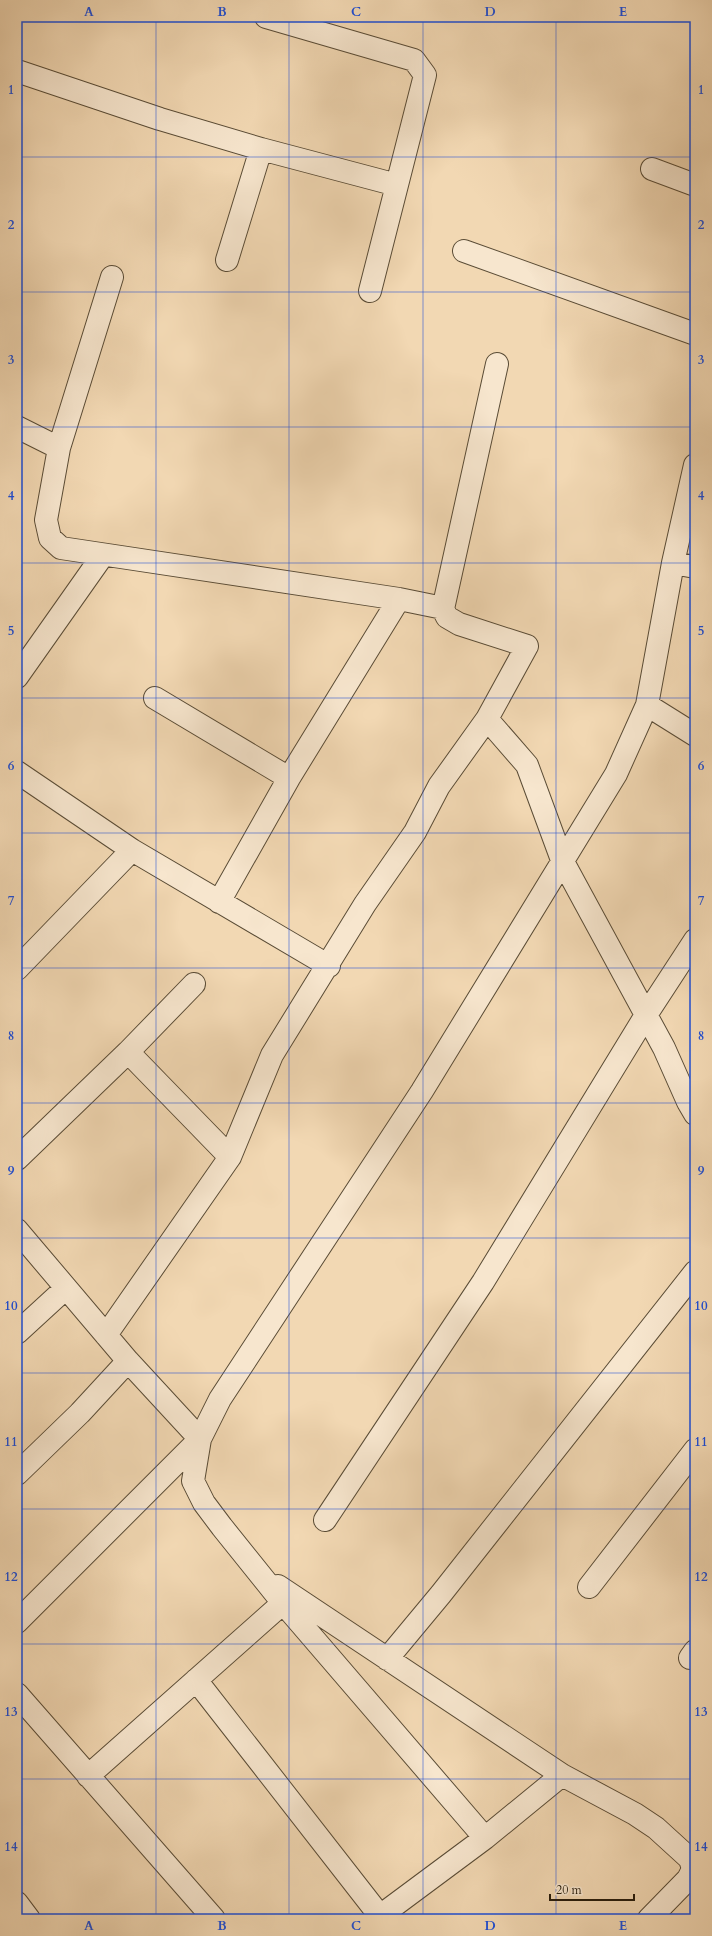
<svg xmlns="http://www.w3.org/2000/svg" width="712" height="1936" font-family="Cardo,serif">
<style>
.lines{fill:none;stroke-linecap:round;stroke-linejoin:round}
.minor-casing{stroke:#5a4c36;stroke-width:24}
.minor{stroke:#f7e6ce;stroke-width:22}
.grid{fill:none;stroke:#1d4ed8;stroke-width:1;stroke-opacity:0.55}
.neatline{fill:none;stroke:#1d4ed8;stroke-width:1.5}
.grid-label{font-size:13px;text-anchor:middle;font-weight:bold;fill:#1d4ed8}
</style>
<rect width="100%" height="100%" fill="#f2d8b3"/>
<filter id="stains"><feTurbulence type="fractalNoise" baseFrequency=".005" numOctaves="4"/><feColorMatrix values="0 0 0 0 .2 0 0 0 0 .09 0 0 0 0 .02 0 0 0 .5 -.17"/></filter>
<radialGradient id="worn" r=".72"><stop offset=".6" stop-color="#630" stop-opacity="0"/><stop offset="1" stop-color="#630" stop-opacity=".3"/></radialGradient>
<g class="lines">
<!-- minor casing -->
<g class="minor-casing">
<path id="minor" d="M266 17 414 60 425 75 370 291
M17 71 160 119 261 149 397 185
M652 169 695 185
M464 251 695 334
M227 260 261 149
M112 277 59 448 46 520 50 538 61 548 399 599 443 608
M497 364 443 609 447 617 459 624 527 646 487 719 527 765 562 860 664 1048 688 1102 695 1114
M17 427 59 448
M673 563 695 567
M17 677 103 555
M155 698 289 778
M647 705 695 735
M17 772 132 850 329 966
M219 902 289 778 399 599
M17 969 132 850
M194 984 128 1052 230 1157
M17 1159 128 1052
M17 1230 128 1361 200 1439 17 1622
M17 1333 66 1288
M106 1335 230 1157 272 1055 365 904 415 832 439 786 487 719
M17 1474 80 1413 128 1361
M325 1520 483 1282 646 1015 695 940
M278 1586 562 1775 635 1814 656 1828 690 1859 693 1869 688 1879 649 1919
M589 1587 695 1450
M690 1658 695 1651
M387 1659 441 1594 695 1272
M196 1680 380 1916
M17 1694 214 1919
M88 1776 283 1603
M485 1838 283 1603 222 1527 204 1503 193 1481 200 1439 220 1399 422 1091 616 774 647 705 673 563 695 465
M17 1903 29 1919
M376 1919 485 1838 562 1775"/>
</g>
<!-- minor -->
<use href="#minor" class="minor"/>
</g>
<!-- grid -->
<path class="grid" d="M156 17V1919M289 17V1919M423 17V1919M556 17V1919M17 157H695M17 292H695M17 427H695M17 563H695M17 698H695M17 833H695M17 968H695M17 1103H695M17 1238H695M17 1373H695M17 1509H695M17 1644H695M17 1779H695"/>
<!-- margin -->
<rect width="712" height="1936" fill="none" stroke="#f2d8b3" stroke-width="44"/>
<!-- scale -->
<path d="M550 1894v6h84v-6" fill="none" stroke="#281d0d" stroke-width="2"/>
<text x="556" y="1894" font-size="12" fill="#281d0d" stroke="#f7e6ce" stroke-width="3" paint-order="stroke">20 m</text>
<rect x="22" y="22" width="668" height="1892" class="neatline"/>
<g class="grid-label">
<text x="89" y="16">A</text>
<text x="222" y="16">B</text>
<text x="356" y="16">C</text>
<text x="490" y="16">D</text>
<text x="623" y="16">E</text>
<text x="11" y="94">1</text>
<text x="701" y="94">1</text>
<text x="11" y="229">2</text>
<text x="701" y="229">2</text>
<text x="11" y="364">3</text>
<text x="701" y="364">3</text>
<text x="11" y="500">4</text>
<text x="701" y="500">4</text>
<text x="11" y="635">5</text>
<text x="701" y="635">5</text>
<text x="11" y="770">6</text>
<text x="701" y="770">6</text>
<text x="11" y="905">7</text>
<text x="701" y="905">7</text>
<text x="11" y="1040">8</text>
<text x="701" y="1040">8</text>
<text x="11" y="1175">9</text>
<text x="701" y="1175">9</text>
<text x="11" y="1310">10</text>
<text x="701" y="1310">10</text>
<text x="11" y="1446">11</text>
<text x="701" y="1446">11</text>
<text x="11" y="1581">12</text>
<text x="701" y="1581">12</text>
<text x="11" y="1716">13</text>
<text x="701" y="1716">13</text>
<text x="11" y="1851">14</text>
<text x="701" y="1851">14</text>
<text x="89" y="1930">A</text>
<text x="222" y="1930">B</text>
<text x="356" y="1930">C</text>
<text x="490" y="1930">D</text>
<text x="623" y="1930">E</text>
</g>
<rect width="100%" height="100%" filter="url(#stains)"/>
<rect width="100%" height="100%" fill="url(#worn)"/>
</svg>
